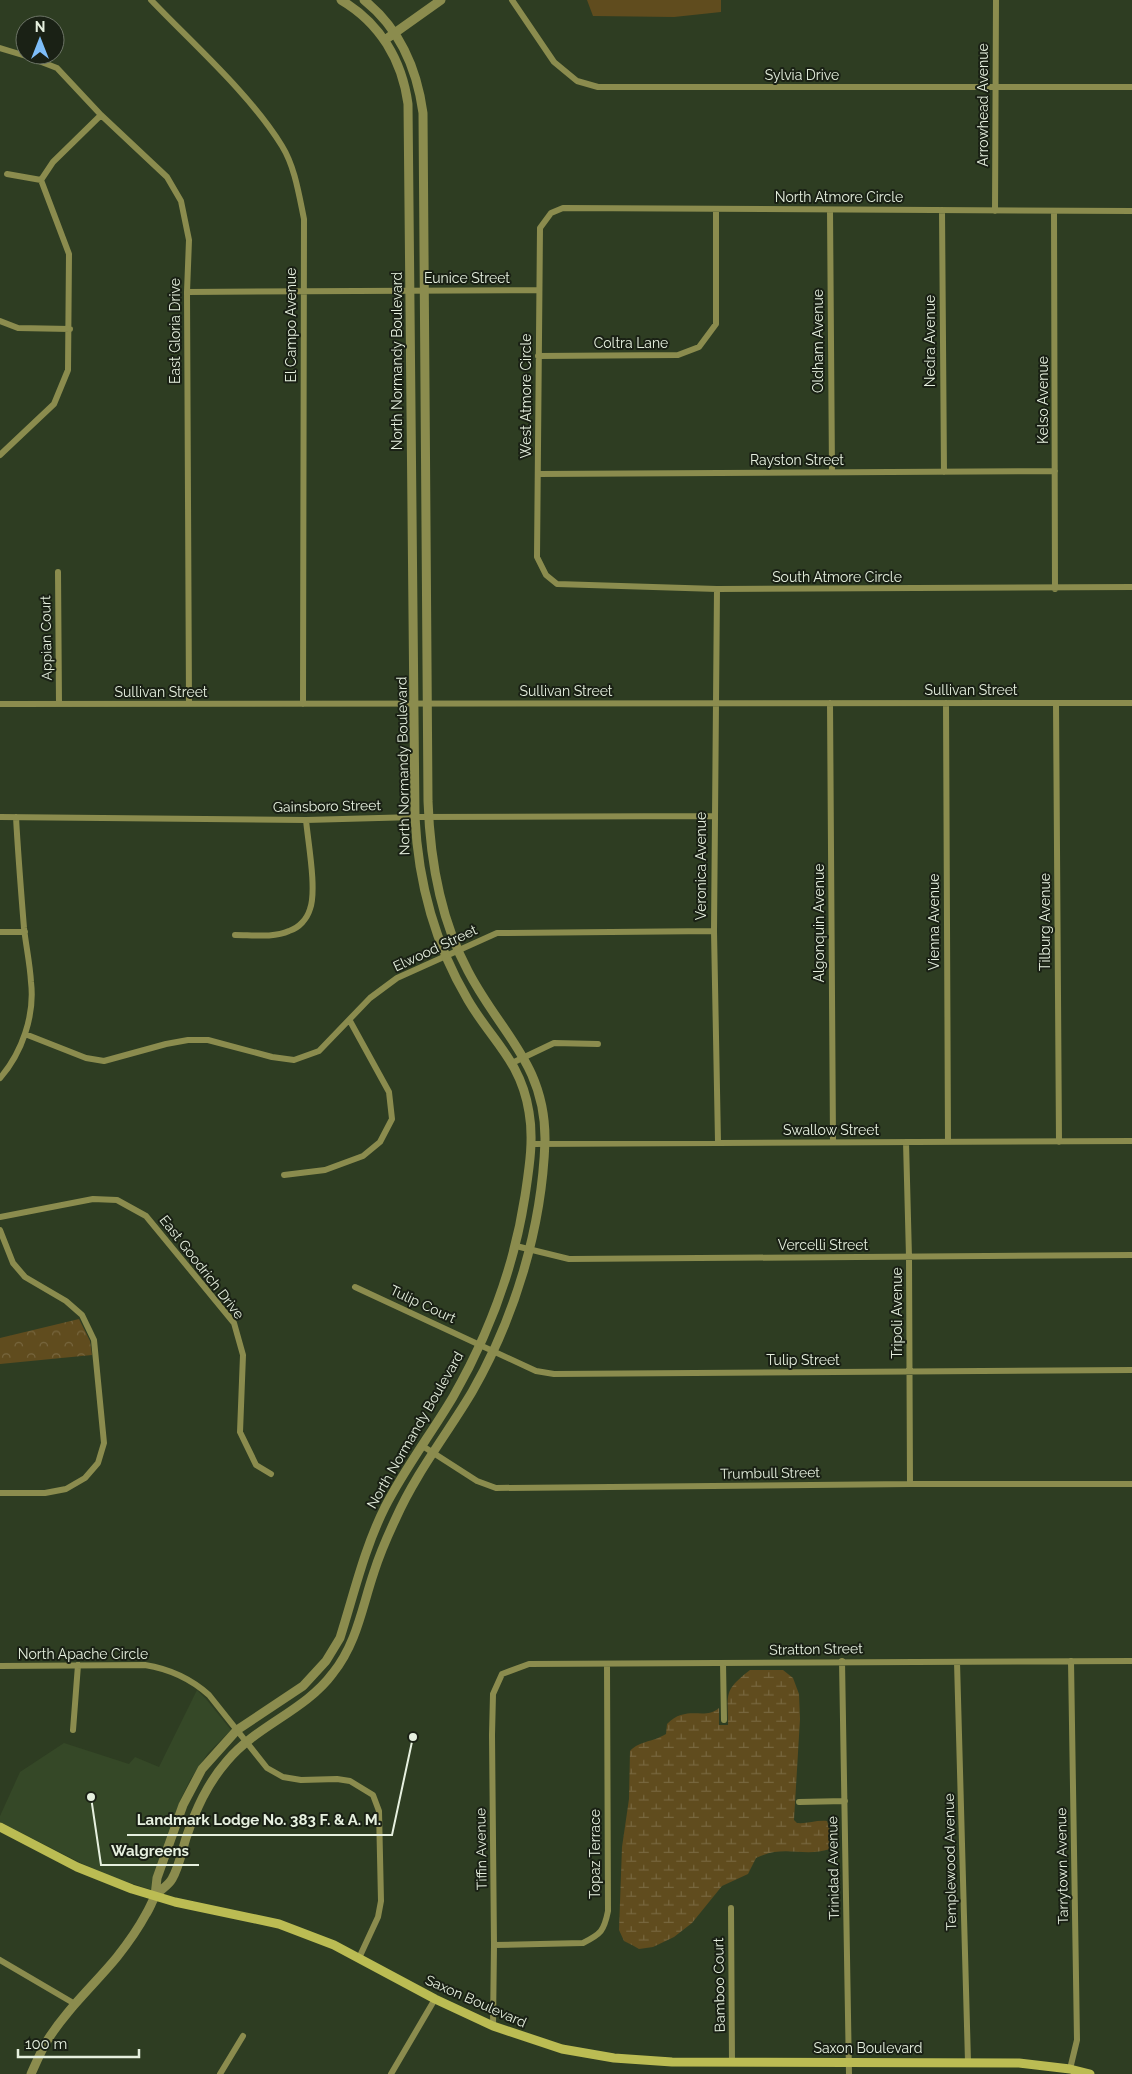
<svg xmlns="http://www.w3.org/2000/svg" width="1132" height="2074" font-family="Raleway,sans-serif">
<style>
.built{fill:#354827}
.grass{fill:#604c1e}
.forest{fill:url(#forest-crowns)}
.wetland{fill:url(#wetland-marsh)}
.lines{fill:none;stroke-linecap:round;stroke-linejoin:round}
.minor{stroke:#8b8c4e;stroke-width:6}
.tertiary{stroke:#8b8c4e;stroke-width:9}
.secondary{stroke:#bbbc53;stroke-width:9}
.labels{text-anchor:middle;dominant-baseline:central;stroke-width:4;stroke-linejoin:round;paint-order:stroke}
.street-label{font-size:14px;fill:#e6f0df;stroke:#1a2115}
.leader{fill:none;stroke:#e6f0df;stroke-width:2}
.callout-dot{fill:#e6f0df;stroke:#1a2115;stroke-width:2}
.callout-label{font-size:15px;text-anchor:middle;font-weight:bold;fill:#e6f0df;stroke:#1a2115;stroke-width:4;stroke-linejoin:round;paint-order:stroke}
</style>
<defs>
<pattern id="forest-crowns" width="20" height="18" patternUnits="userSpaceOnUse" patternTransform="scale(1.25)"><rect width="20" height="18" fill="#604c1e"/><path d="M2 6a3 3 0 1 1 6 0M12 15a3 3 0 1 1 6 0" fill="none" stroke="#77663e"/></pattern>
<pattern id="wetland-marsh" width="20" height="14" patternUnits="userSpaceOnUse" patternTransform="scale(1.25)"><rect width="20" height="14" fill="#604c1e"/><path d="M1 5h8M5 5V1M11 12h8M15 12V8" fill="none" stroke="#77663e"/></pattern>
</defs>
<rect width="100%" height="100%" fill="#2e3d22"/>
<!-- built -->
<path class="built" d="M197 1690 206 1699 231 1730 208 1753 190 1780 179 1803 152 1890 112 1877 79 1862 0 1822V1816L20 1772 64 1743 129 1764 135 1757 159 1767Z"/>
<!-- grass -->
<path class="grass" d="M587 0H721V12L674 17 593 16Z"/>
<!-- forest -->
<path class="forest" d="M79 1319 90 1341 92 1355 0 1364V1338Z"/>
<!-- wetland -->
<path class="wetland" d="M750 1670H783L793 1678 799 1694 800 1719 794 1820 797 1823C807 1824 816 1820 827 1821L832 1837 830 1849C803 1858 785 1844 756 1858L748 1874 722 1886 692 1923 674 1937 653 1947 639 1949 632 1945 624 1941 619 1930 622 1847 629 1799 630 1751C641 1740 651 1743 666 1734L667 1724C687 1704 705 1721 719 1708V1725H728C728 1693 723 1691 750 1670Z"/>
<g class="lines">
<!-- minor -->
<path class="minor" d="M151 0C193 44 250 94 282 146 295 167 299 195 304 219L303 704
M512 0 554 62 577 81 598 87H1132
M0 48 26 56 57 68 101 115 167 177 181 201 189 240 187 292 189 704
M7 174 41 180
M830 210 832 472
M942 210 944 472
M995 211 996 0
M1054 211 1055 589
M1132 211 563 208 551 213 540 228 537 557 546 575 557 584 717 589 1132 587
M187 292 538 290
M0 321 18 328 70 329
M538 356 678 355 699 347 716 324V209
M0 455 54 404 68 370 69 254 41 180 53 162 101 115
M539 474 1055 471
M58 572 59 704
M717 589 714 931 718 1142
M830 703 833 1142
M946 703 948 1142
M1056 703 1059 1142
M0 704 1132 703
M0 817 306 820 415 817 714 816
M0 932H25
M235 935C252 935 274 938 289 931 299 928 307 919 310 909 317 890 308 842 306 820
M25 1034 86 1058 104 1061 166 1044 188 1040H208L272 1057 294 1060 319 1051 370 998 397 978 497 933 714 931
M512 1063 554 1043 598 1044
M0 1078C22 1053 35 1015 31 982 30 964 26 946 24 928 21 891 18 854 16 817
M906 1142 909 1257 910 1484
M531 1144 1132 1141
M284 1175 325 1170 363 1156 380 1142 392 1119 389 1092 350 1021
M0 1217 93 1199 117 1200 146 1216 234 1323 243 1355 240 1432 256 1465 271 1474
M0 1230 13 1263 25 1277 66 1301 82 1315 94 1340 104 1443 98 1463 85 1478 66 1489 45 1493H0
M516 1246 569 1259 1132 1255
M355 1287 536 1371 554 1374 1132 1370
M421 1445 477 1481 496 1488 910 1484H1132
M842 1661 849 2074
M957 1662 968 2062
M723 1663 724 1720
M0 1666 145 1665C170 1669 190 1678 209 1695L267 1768 283 1777 301 1780 337 1779 350 1781 373 1795 379 1811 381 1901 378 1917 359 1958
M73 1730 78 1665
M799 1802 845 1801
M731 1908 732 2062
M494 1945 583 1943C601 1934 604 1931 608 1911L607 1665
M0 1960 75 2004
M493 2026 494 1945 492 1735 493 1694 502 1674 529 1664 1132 1661
M1070 2069 1077 2040 1071 1661
M220 2074 243 2036
M391 2074 435 1999"/>
<!-- tertiary -->
<path class="tertiary" d="M389 37 441 0
M155 1896 157 1878 183 1805 202 1769 237 1730 303 1686 326 1661 340 1638C354 1594 364 1549 385 1507 405 1468 431 1434 453 1397 489 1334 514 1268 525 1196 529 1169 534 1140 529 1112 521 1061 492 1041 468 1000 435 944 418 881 415 817L408 104C402 60 380 23 341 0
M31 2074C36 2063 41 2051 47 2041 66 2010 94 1985 117 1957 128 1943 138 1929 146 1914 150 1908 152 1901 156 1895 161 1889 168 1886 172 1879 179 1867 182 1851 186 1838 196 1809 207 1784 227 1761 257 1725 305 1711 333 1673 357 1643 362 1607 374 1572 380 1553 388 1535 396 1518 416 1473 447 1434 472 1392 515 1317 542 1228 545 1141 546 1064 500 1033 468 971 440 919 430 860 428 801L423 113C417 69 399 28 364 0"/>
<!-- secondary -->
<path class="secondary" d="M0 1827 77 1867 132 1889 175 1902 279 1924 334 1945 435 1999 493 2026 562 2049 614 2058 672 2062 1019 2063 1070 2069 1090 2074"/>
</g>
<g class="labels">
<!-- street labels -->
<g class="street-label">
<text x="802" y="75">Sylvia Drive</text>
<text transform="translate(983 105) rotate(-90)">Arrowhead Avenue</text>
<text x="839" y="197">North Atmore Circle</text>
<text x="467" y="278">Eunice Street</text>
<text transform="translate(291 325) rotate(-90)">El Campo Avenue</text>
<text transform="translate(175 331) rotate(-90)">East Gloria Drive</text>
<text transform="translate(818 341) rotate(-90)">Oldham Avenue</text>
<text transform="translate(930 341) rotate(-90)">Nedra Avenue</text>
<text x="631" y="343">Coltra Lane</text>
<text transform="translate(397 361) rotate(-90)">North Normandy Boulevard</text>
<text transform="translate(526 396) rotate(-90)">West Atmore Circle</text>
<text transform="translate(1043 400) rotate(-90)">Kelso Avenue</text>
<text x="797" y="460">Rayston Street</text>
<text x="837" y="577">South Atmore Circle</text>
<text transform="translate(46 638) rotate(-91)">Appian Court</text>
<text x="971" y="690">Sullivan Street</text>
<text x="566" y="691">Sullivan Street</text>
<text x="161" y="692">Sullivan Street</text>
<text transform="translate(403 766) rotate(-91)">North Normandy Boulevard</text>
<text transform="translate(327 806) rotate(-1)">Gainsboro Street</text>
<text transform="translate(701 866) rotate(-90)">Veronica Avenue</text>
<text transform="translate(934 922) rotate(-90)">Vienna Avenue</text>
<text transform="translate(1045 922) rotate(-90)">Tilburg Avenue</text>
<text transform="translate(819 923) rotate(-90)">Algonquin Avenue</text>
<text transform="translate(435 948) rotate(-25)">Elwood Street</text>
<text x="831" y="1130">Swallow Street</text>
<text x="823" y="1245">Vercelli Street</text>
<text transform="translate(202 1267) rotate(52)">East Goodrich Drive</text>
<text transform="translate(423 1304) rotate(25)">Tulip Court</text>
<text transform="translate(897 1313) rotate(-90)">Tripoli Avenue</text>
<text x="803" y="1360">Tulip Street</text>
<text transform="translate(415 1430) rotate(-60)">North Normandy Boulevard</text>
<text transform="translate(770 1473) rotate(-1)">Trumbull Street</text>
<text transform="translate(816 1649) rotate(-1)">Stratton Street</text>
<text x="83" y="1654">North Apache Circle</text>
<text transform="translate(481 1849) rotate(-91)">Tiffin Avenue</text>
<text transform="translate(595 1854) rotate(-90)">Topaz Terrace</text>
<text transform="translate(950 1862) rotate(-91)">Templewood Avenue</text>
<text transform="translate(1062 1866) rotate(-91)">Tarrytown Avenue</text>
<text transform="translate(833 1868) rotate(-91)">Trinidad Avenue</text>
<text transform="translate(719 1985) rotate(-91)">Bamboo Court</text>
<text transform="translate(476 2001) rotate(24)">Saxon Boulevard</text>
<text x="868" y="2048">Saxon Boulevard</text>
</g>
</g>
<!-- callouts -->
<path class="leader" d="M413 1737L392 1835H127M91 1797L101 1865H199"/>
<g class="callout-dot">
<circle cx="413" cy="1737" r="5"/>
<circle cx="91" cy="1797" r="5"/>
</g>
<g class="callout-label">
<text x="259" y="1825">Landmark Lodge No. 383 F. &amp; A. M.</text>
<text x="150" y="1856">Walgreens</text>
</g>
<!-- north arrow -->
<g transform="translate(40 40)"><circle r="24" fill="#1a2115" stroke="#6c7466"/>
<path d="M0-4L9 19L0 12L-9 19Z" fill="#7ebef9"/>
<text y="-8" font-size="14" font-weight="bold" text-anchor="middle" fill="#e6f0df">N</text>
</g>
<!-- scale -->
<path d="M18 2049v8h121v-8" fill="none" stroke="#e6f0df" stroke-width="2.5"/>
<text x="25" y="2049" font-size="15" fill="#e6f0df" stroke="#1a2115" stroke-width="4" paint-order="stroke">100 m</text>
</svg>
